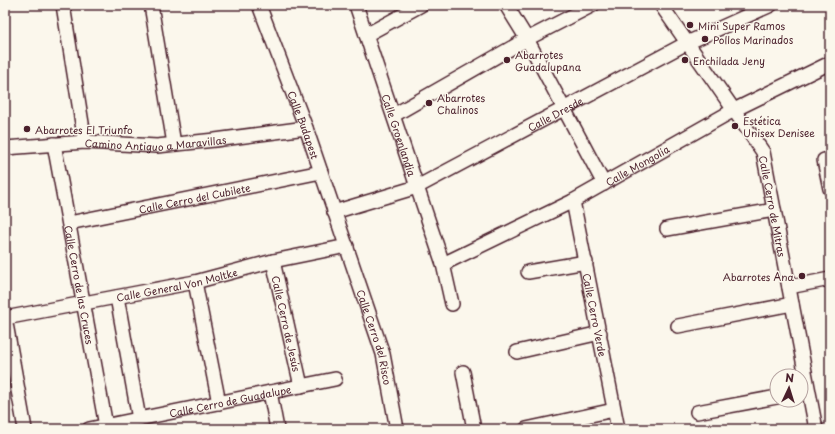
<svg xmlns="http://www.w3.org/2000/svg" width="835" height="434" font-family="'Playpen Sans',sans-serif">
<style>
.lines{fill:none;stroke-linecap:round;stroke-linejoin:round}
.minor-casing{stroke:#4a1f2b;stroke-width:16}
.minor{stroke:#fbf7ec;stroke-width:13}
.poi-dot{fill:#4a1f2b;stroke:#fbf7ec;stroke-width:1.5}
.labels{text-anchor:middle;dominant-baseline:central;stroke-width:3;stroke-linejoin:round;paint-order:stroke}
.poi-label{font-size:10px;fill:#4a1f2b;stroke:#fbf7ec;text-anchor:start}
.street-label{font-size:10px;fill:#4a1f2b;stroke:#fbf7ec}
</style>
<rect width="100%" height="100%" fill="#fbf7ec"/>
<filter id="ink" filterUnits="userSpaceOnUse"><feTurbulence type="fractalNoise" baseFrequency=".025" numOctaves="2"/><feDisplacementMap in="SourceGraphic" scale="8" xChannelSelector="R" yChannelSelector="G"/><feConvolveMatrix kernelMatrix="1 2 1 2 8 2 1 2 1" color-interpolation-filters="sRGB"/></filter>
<g filter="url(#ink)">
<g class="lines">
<!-- minor casing -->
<g class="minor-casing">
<g id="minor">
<path d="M63 5 85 142"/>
<path d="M151 5 174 144"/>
<path id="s1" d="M259 5 306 128 383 354 397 429"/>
<path id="s2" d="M356 5 443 264 452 304"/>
<path d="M506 5 527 39 604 184"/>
<path id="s3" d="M661 5 763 152 816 429"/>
<path d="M366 35 421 5"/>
<path d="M394 115 527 39 593 5"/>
<path id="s4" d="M54 144 106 426"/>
<path id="s5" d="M5 148 85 142 157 146 215 140 306 128"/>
<path d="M824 160 830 189"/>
<path id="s6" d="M573 201 618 429"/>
<path id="s7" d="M334 212 417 187 687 43 771 5"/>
<path id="s8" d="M69 223 321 172"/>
<path d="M667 229 774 210"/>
<path id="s9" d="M273 261 301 386"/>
<path id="s10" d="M443 264 573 201 734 110 830 63"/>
<path d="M528 272 586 262"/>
<path d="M195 282 219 403"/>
<path d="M789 287 830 279"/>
<path d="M117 297 139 419"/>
<path id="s11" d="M5 318 195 282 273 261 347 246"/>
<path d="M5 318 25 429"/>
<path d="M678 326 792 304"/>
<path d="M517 352 600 333"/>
<path d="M463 372 474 429"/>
<path d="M270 392 277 429"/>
<path d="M697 412 777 397"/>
<path id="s12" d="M89 429 335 379"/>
<path d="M526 429 614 410"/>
</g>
</g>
<!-- minor -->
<use href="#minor" class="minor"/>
</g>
</g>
<!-- markers -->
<g class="poi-dot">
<circle cx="690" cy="25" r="4"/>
<circle cx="705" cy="39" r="4"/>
<circle cx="507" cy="60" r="4"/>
<circle cx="685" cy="60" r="4"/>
<circle cx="429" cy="103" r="4"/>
<circle cx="735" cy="126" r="4"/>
<circle cx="27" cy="129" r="4"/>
<circle cx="802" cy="276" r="4"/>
</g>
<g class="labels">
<!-- poi labels -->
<g class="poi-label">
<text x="698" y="25">Mini Super Ramos</text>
<text x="713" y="39">Pollos Marinados</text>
<text x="515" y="54">Abarrotes<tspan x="515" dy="12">Guadalupana</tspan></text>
<text x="693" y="60">Enchilada Jeny</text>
<text x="437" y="97">Abarrotes<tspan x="437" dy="12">Chalinos</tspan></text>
<text x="743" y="120">Estética<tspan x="743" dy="12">Unisex Denisee</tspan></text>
<text x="35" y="129">Abarrotes El Triunfo</text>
<text x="794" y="276" text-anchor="end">Abarrotes Ana</text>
</g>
<!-- street labels -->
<g class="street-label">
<text stroke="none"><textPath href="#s7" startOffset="243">Calle Dresde</textPath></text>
<text stroke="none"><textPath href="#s1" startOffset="128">Calle Budapest</textPath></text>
<text stroke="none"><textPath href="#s2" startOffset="137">Calle Groenlandia</textPath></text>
<text stroke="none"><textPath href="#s5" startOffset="151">Camino Antiguo a Maravillas</textPath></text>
<text stroke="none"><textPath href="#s10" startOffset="218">Calle Mongolia</textPath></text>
<text stroke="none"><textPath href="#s8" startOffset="128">Calle Cerro del Cubilete</textPath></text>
<text stroke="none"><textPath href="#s3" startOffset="234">Calle Cerro de Mitras</textPath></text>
<text stroke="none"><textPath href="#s11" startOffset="175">Calle General Von Moltke</textPath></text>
<text stroke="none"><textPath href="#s4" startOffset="143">Calle Cerro de las Cruces</textPath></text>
<text stroke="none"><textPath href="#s6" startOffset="116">Calle Cerro Verde</textPath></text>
<text stroke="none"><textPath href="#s9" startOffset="64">Calle Cerro de Jesús</textPath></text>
<text stroke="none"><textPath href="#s1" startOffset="352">Calle Cerro del Risco</textPath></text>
<text stroke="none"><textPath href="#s12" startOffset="144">Calle Cerro de Guadalupe</textPath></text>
</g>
</g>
<!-- margin -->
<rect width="835" height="434" fill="none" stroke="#fbf7ec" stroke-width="20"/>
<rect x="10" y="10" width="815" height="414" fill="none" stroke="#4a1f2b" stroke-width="1.5" filter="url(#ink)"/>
<!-- north arrow -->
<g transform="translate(789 388) rotate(4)"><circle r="19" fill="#fbf7ec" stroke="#b4a19f"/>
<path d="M0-3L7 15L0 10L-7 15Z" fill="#4a1f2b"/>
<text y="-6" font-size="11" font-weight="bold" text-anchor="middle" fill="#4a1f2b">N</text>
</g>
</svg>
